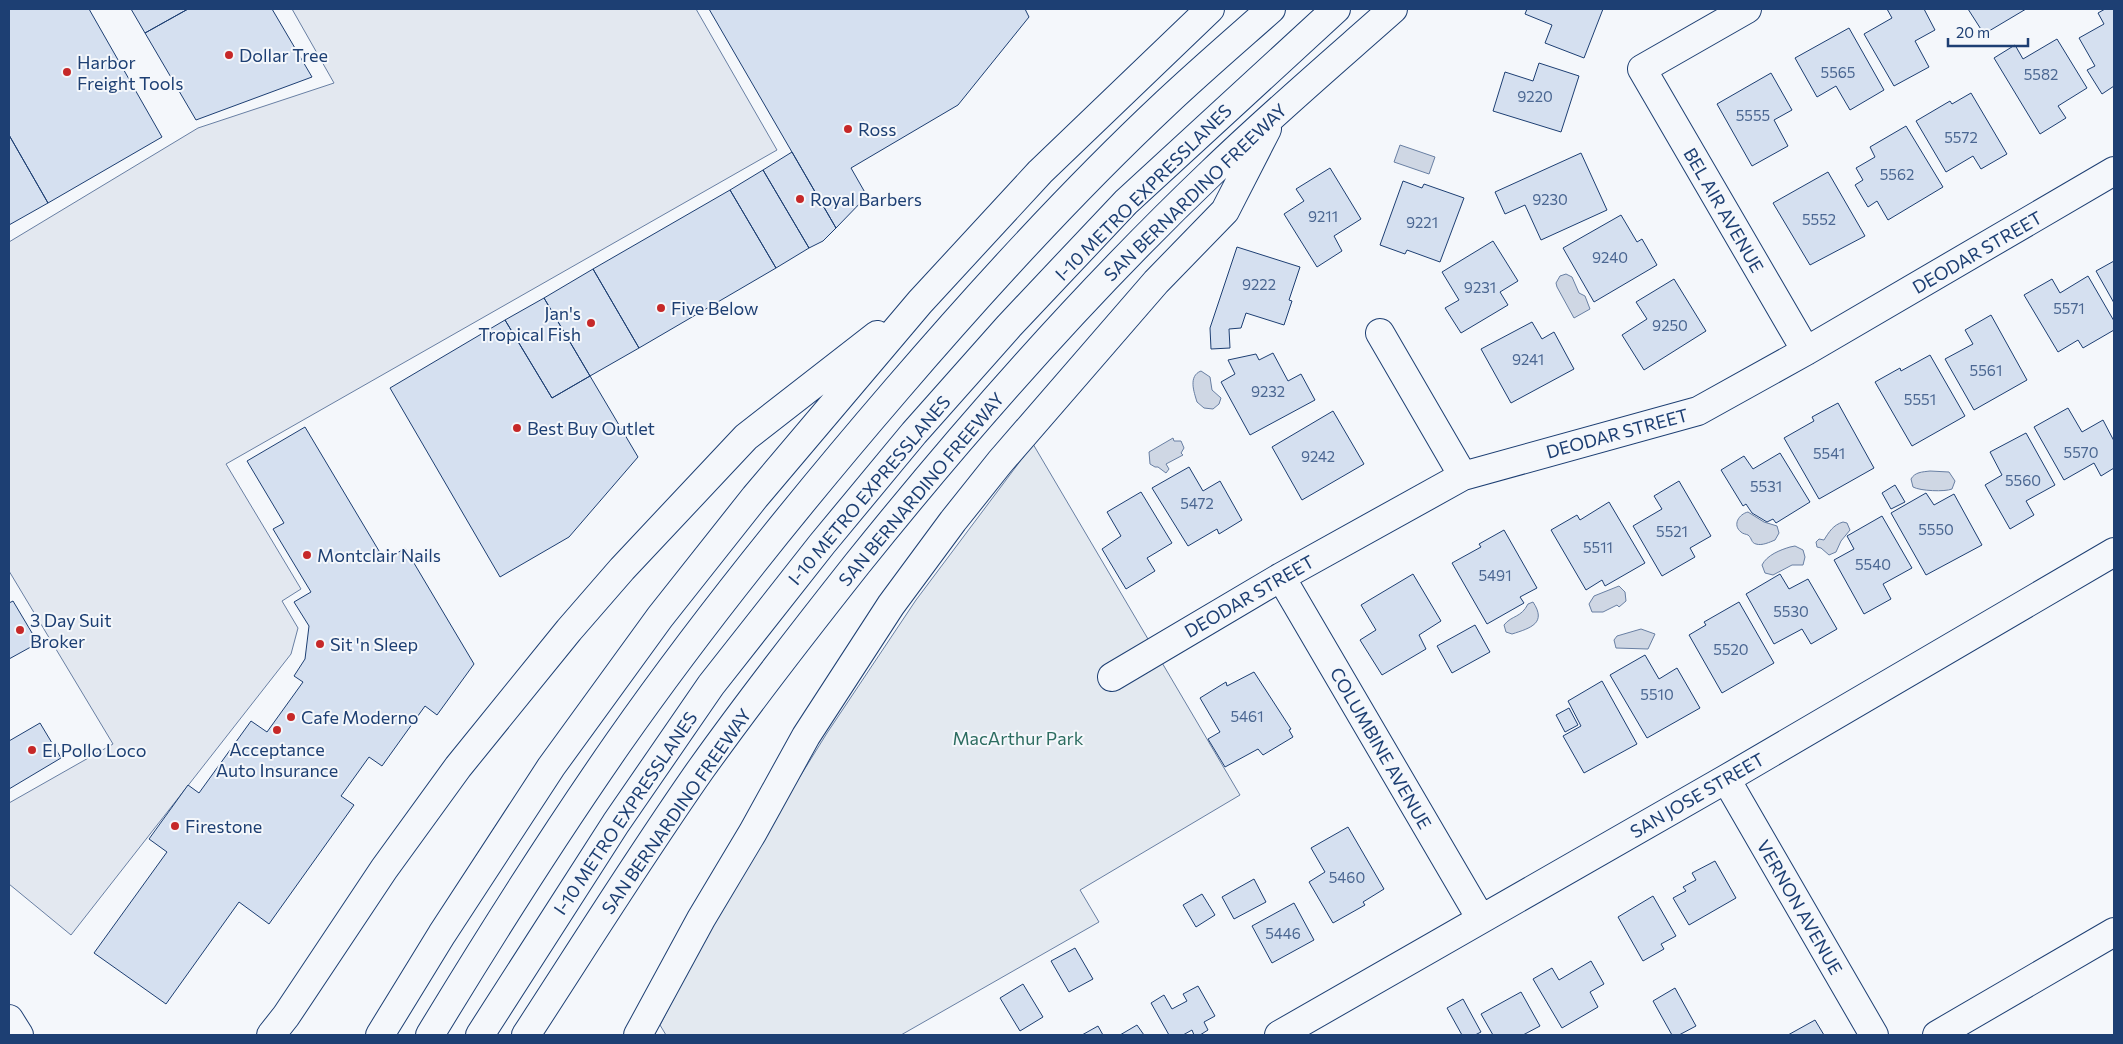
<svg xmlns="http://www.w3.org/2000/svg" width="2123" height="1044" font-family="Commissioner,sans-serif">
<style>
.green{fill:#e3e9f0;stroke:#687fa3}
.parking{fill:#e3e8f0;stroke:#687fa3}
.water{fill:#cfd7e4;stroke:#687fa3}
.building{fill:#d5e0f0;stroke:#1d3f73}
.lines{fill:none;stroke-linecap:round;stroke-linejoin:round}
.minor-casing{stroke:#1d3f73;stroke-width:30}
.major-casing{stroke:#1d3f73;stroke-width:30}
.highway-casing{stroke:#1d3f73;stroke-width:30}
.minor{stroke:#f4f7fb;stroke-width:28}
.major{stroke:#f4f7fb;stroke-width:28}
.highway{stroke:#f4f7fb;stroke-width:28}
.poi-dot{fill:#c62828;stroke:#f4f7fb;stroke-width:2}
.labels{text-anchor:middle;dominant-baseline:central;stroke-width:4;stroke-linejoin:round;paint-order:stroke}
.number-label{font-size:15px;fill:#4b6792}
.poi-label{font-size:18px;fill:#1d3f73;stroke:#f4f7fb;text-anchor:start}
.street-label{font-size:18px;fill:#1d3f73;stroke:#f4f7fb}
.park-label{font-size:18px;fill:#2c6c60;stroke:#f4f7fb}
</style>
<rect width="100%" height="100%" fill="#f4f7fb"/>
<!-- green -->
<path class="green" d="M1033 444 1240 795 1080 890 1099 922 901 1035H666L660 1025 735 881 827 733 916 600Z"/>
<!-- parking -->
<path class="parking" d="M292 9H696L777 150 226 464 301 589 282 601 298 628 291 654 71 935 9 884V803L113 744 9 571V242L198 128 334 83Z"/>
<!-- water -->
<path class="water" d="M1400 145 1435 157 1429 174 1394 162Z
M1566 274 1572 277 1579 293 1585 296 1590 309 1574 318 1557 287 1556 283 1560 276Z
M1201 371 1210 377 1212 390 1221 398 1219 404 1213 409 1204 408 1197 402C1194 392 1188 376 1201 371Z
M1173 438 1174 441H1181L1184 448 1181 453 1183 455 1166 464 1169 469 1166 473 1158 467H1155L1150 464 1149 452Z
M1930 471 1949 472 1955 481 1952 489C1945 492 1920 491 1913 487L1911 479C1915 472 1922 472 1930 471Z
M1748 512 1764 522 1777 526 1779 533 1775 540C1770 542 1762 546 1756 544 1751 543 1752 538 1748 535 1746 534 1743 534 1741 532 1732 525 1739 514 1748 512Z
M1843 522 1847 523 1850 530 1841 541 1836 552 1829 555 1821 548 1817 547 1816 542 1819 539 1824 540C1829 532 1833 525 1843 522Z
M1790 547 1795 546 1803 550 1805 557 1803 565H1792L1773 575 1765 573 1762 565C1767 555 1780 550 1790 547Z
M1619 586 1625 592 1626 601 1619 607 1617 605 1603 612H1592L1589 604 1594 596Z
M1533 602C1547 623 1531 628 1512 634L1506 632 1504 625C1512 615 1521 618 1528 604Z
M1641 629 1655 634 1648 649 1616 648 1614 640 1617 636Z"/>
<!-- building -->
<path class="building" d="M9 9H89L162 137 48 203 9 135Z
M131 9H188L145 33Z
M188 9H272L312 77 196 120 145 33Z
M709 9H1025L1029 17 958 105 851 168 867 196 836 228Z
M1527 9H1603L1584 58 1545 43 1552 25 1525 14Z
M1887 9H1924L1935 30 1915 41 1929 67 1894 86 1864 34 1892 18Z
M1968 9H2026L1984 34Z
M2105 9H2114V86L2102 94 2087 70 2095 66 2079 38 2104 24 2098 13Z
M1849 28 1884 90 1850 110 1836 86 1817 97 1795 58Z
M2057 39 2087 88 2058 106 2066 118 2040 134 1994 58 2015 45 2023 59Z
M1539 63 1579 76 1561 132 1493 111 1505 72 1533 81Z
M1771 73 1792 110 1774 120 1788 146 1752 166 1717 104Z
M1971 93 2007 154 1981 169 1973 156 1946 172 1916 121 1950 101 1952 104Z
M1906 126 1943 187 1888 220 1877 201 1868 207 1855 185 1863 180 1856 168 1875 157 1870 147Z
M9 135 48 203 9 225Z
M792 152 836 228 823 241 809 248 763 170Z
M1581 153 1607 210 1541 240 1525 205 1505 214 1495 192Z
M1330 168 1361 219 1334 236 1342 251 1317 267 1284 214 1304 201 1296 189Z
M763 170 809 248 776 268 730 190Z
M1828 172 1865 236 1810 265 1773 203Z
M1403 181 1422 188 1424 184 1464 198 1440 262 1407 250 1405 254 1380 245Z
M730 190 776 268 639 348 593 269Z
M1621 215 1637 242 1642 239 1657 265 1594 302 1563 248Z
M1493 241 1518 281 1500 292 1508 305 1461 333 1445 308 1459 300 1442 272Z
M1237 247 1300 267 1289 300 1292 301 1284 325 1246 313 1241 328 1229 329 1230 348 1211 349 1210 328Z
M2114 261V303L2096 271Z
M593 269 639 348 590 376 544 298Z
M2088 276 2114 321V330L2083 348 2078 340 2058 352 2024 295 2052 279 2060 293Z
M1674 279 1706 331 1644 370 1622 335 1647 319 1636 302Z
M544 298 590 376 552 398 505 320Z
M1991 315 2027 380 1974 410 1945 359 1973 344 1965 330Z
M505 320 552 398 590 376 638 457 569 537 500 577 390 388Z
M1532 322 1542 339 1554 332 1574 369 1511 403 1481 349Z
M1273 353 1288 381 1301 374 1315 400 1250 435 1221 382 1235 374 1228 360 1256 354 1259 360Z
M1930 355 1965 416 1912 446 1875 382 1900 368 1901 371Z
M1838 403 1874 468 1819 499 1784 438 1814 421 1812 417Z
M2068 408 2082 432 2103 420 2114 441V468L2101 476 2094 463 2064 480 2034 427Z
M1333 411 1364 464 1302 500 1272 447Z
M305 427 385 561 405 548 474 664 437 715 425 706 382 766 369 757 341 796 354 805 269 924 239 902 166 1004 94 953 167 852 149 839 188 785 199 793 251 721 267 732 303 682 294 676 305 659 309 626 294 602 311 592 273 529 284 523 247 461Z
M2026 433 2055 485 2026 501 2034 515 2010 529 1985 485 2002 475 1990 452Z
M1780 453 1810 502 1776 523 1773 519 1767 522 1752 513 1746 504 1743 506 1721 470 1744 456 1753 469Z
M1189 467 1203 491 1220 481 1242 520 1219 534 1217 529 1188 546 1152 488Z
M1679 481 1711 536 1690 548 1695 557 1662 576 1633 526 1662 509 1654 496Z
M1895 485 1905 502 1891 509 1882 493Z
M1141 492 1172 543 1147 558 1155 571 1126 589 1102 549 1121 536 1107 512Z
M1926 493 1934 505 1954 494 1982 545 1926 575 1891 513Z
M1609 502 1645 563 1605 586 1602 580 1586 590 1551 530 1577 515 1580 520Z
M1882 516 1912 568 1883 584 1891 599 1864 614 1834 560 1854 549 1847 536Z
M1504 530 1537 588 1520 597 1524 603 1487 624 1452 563 1481 547 1479 544Z
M1413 574 1441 621 1419 635 1426 649 1382 675 1360 640 1376 630 1361 605Z
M1780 574 1789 589 1808 579 1837 629 1811 644 1802 629 1774 644 1746 594Z
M13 601 38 643 9 659V603Z
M1739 602 1774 663 1722 693 1689 635 1706 625 1704 622Z
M1475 625 1490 652 1452 673 1437 646Z
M1645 655 1659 679 1677 668 1700 708 1647 738 1610 675Z
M1254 672 1291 729 1289 730 1293 737 1263 755 1258 749 1225 767 1208 739 1220 732 1200 698 1226 682 1227 686Z
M1602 681 1637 744 1584 773 1563 736 1581 726 1568 701Z
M1569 708 1578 725 1565 732 1556 715Z
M40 723 61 758 9 789V741Z
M1348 827 1384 889 1363 902 1365 905 1333 923 1309 882 1325 872 1311 848Z
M1715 861 1736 898 1689 925 1673 898 1686 891 1683 887 1696 880 1692 873Z
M1254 879 1266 902 1234 919 1222 897Z
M1202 894 1215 915 1196 927 1183 905Z
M1653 896 1676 936 1661 944 1664 949 1643 961 1618 917Z
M1294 903 1314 940 1272 963 1252 926Z
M1075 948 1093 979 1069 992 1051 961Z
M1591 961 1604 984 1590 992 1598 1007 1562 1028 1533 979 1552 968 1559 980Z
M1023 984 1043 1017 1020 1031 1000 998Z
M1198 986 1215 1016 1204 1022 1208 1030 1200 1035H1194L1192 1030 1183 1035H1169L1151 1003 1164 995 1172 1009 1187 1001 1183 994Z
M1675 988 1696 1026 1679 1035H1672L1653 1001Z
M1521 992 1540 1026 1523 1035H1493L1481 1014Z
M1463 999 1481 1032 1475 1035H1462L1447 1008Z
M1815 1020 1824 1035H1788Z
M1137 1025 1144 1035H1120Z
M1098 1026 1103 1035H1082Z"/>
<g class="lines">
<!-- minor casing -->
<g class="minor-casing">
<path id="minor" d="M1747 9 1642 69 1806 351
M1380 333 1463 476
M1281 577 1481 919
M1112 677 1281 577 1463 476 1698 411 1806 351 2114 171
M1726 779 1874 1035
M1279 1035 1726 779 2114 552
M1937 1035 2114 932"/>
</g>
<!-- major casing -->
<g class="major-casing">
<path id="major" d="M9 1019 19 1035"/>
</g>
<!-- highway casing -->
<g class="highway-casing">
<path id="highway" d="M271 1035 286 1016 384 869 458 767 569 630 622 569 746 437 877 335
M380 1035 442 934 551 767 660 617 755 497 920 302 1040 172 1210 9
M430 1035C490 936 552 838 618 743 704 620 798 504 896 390 981 291 1070 193 1166 103 1200 71 1236 40 1271 9
M480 1035 616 823 711 685 822 544 914 433 1009 326 1126 202 1336 9
M526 1035C584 946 640 856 701 769 751 699 804 631 857 564 967 427 1084 294 1212 172 1270 116 1332 63 1393 9
M638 1035 701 919 753 832 806 736 891 605 953 521 1000 462 1156 282 1225 211 1267 129"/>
</g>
<!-- minor -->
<use href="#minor" class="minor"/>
<!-- major -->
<use href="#major" class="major"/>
<!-- highway -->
<use href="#highway" class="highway"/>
</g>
<!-- markers -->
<g class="poi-dot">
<circle cx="229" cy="55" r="5"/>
<circle cx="67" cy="72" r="5"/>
<circle cx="848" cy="129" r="5"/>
<circle cx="800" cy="199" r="5"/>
<circle cx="661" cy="308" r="5"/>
<circle cx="591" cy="323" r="5"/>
<circle cx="517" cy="428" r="5"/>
<circle cx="307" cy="555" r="5"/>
<circle cx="20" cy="630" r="5"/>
<circle cx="320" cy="644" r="5"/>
<circle cx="291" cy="717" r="5"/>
<circle cx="277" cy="730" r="5"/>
<circle cx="32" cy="750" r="5"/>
<circle cx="175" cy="826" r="5"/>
</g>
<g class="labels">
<!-- number labels -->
<g class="number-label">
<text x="1838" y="72">5565</text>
<text x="2041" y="74">5582</text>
<text x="1535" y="96">9220</text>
<text x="1753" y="115">5555</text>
<text x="1961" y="137">5572</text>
<text x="1897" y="174">5562</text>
<text x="1550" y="199">9230</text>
<text x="1323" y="216">9211</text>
<text x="1819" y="219">5552</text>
<text x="1422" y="222">9221</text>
<text x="1610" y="257">9240</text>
<text x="1259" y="284">9222</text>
<text x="1480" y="287">9231</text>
<text x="2069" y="308">5571</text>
<text x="1670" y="325">9250</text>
<text x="1528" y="359">9241</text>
<text x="1986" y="370">5561</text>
<text x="1268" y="391">9232</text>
<text x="1920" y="399">5551</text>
<text x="2081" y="452">5570</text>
<text x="1829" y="453">5541</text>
<text x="1318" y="456">9242</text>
<text x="2023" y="480">5560</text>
<text x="1766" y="486">5531</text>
<text x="1197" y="503">5472</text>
<text x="1936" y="529">5550</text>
<text x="1672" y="531">5521</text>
<text x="1598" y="547">5511</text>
<text x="1873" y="564">5540</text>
<text x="1495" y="575">5491</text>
<text x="1791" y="611">5530</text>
<text x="1731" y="649">5520</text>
<text x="1657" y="694">5510</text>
<text x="1247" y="716">5461</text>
<text x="1347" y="877">5460</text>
<text x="1283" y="933">5446</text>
</g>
<!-- poi labels -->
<g class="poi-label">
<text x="239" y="55">Dollar Tree</text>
<text x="77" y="62">Harbor<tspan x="77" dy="21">Freight Tools</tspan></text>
<text x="858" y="129">Ross</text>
<text x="810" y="199">Royal Barbers</text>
<text x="671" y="308">Five Below</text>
<text x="581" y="313" text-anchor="end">Jan's<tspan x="581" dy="21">Tropical Fish</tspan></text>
<text x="527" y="428">Best Buy Outlet</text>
<text x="317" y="555">Montclair Nails</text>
<text x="30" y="620">3 Day Suit<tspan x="30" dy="21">Broker</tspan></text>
<text x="330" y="644">Sit 'n Sleep</text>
<text x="301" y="717">Cafe Moderno</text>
<text x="277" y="749" text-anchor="middle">Acceptance<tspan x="277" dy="21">Auto Insurance</tspan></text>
<text x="42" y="750">El Pollo Loco</text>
<text x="185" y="826">Firestone</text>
</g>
<!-- street labels -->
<g class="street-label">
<text transform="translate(1143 192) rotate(-45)">I-10 METRO EXPRESSLANES</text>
<text transform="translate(1195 192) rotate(-44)">SAN BERNARDINO FREEWAY</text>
<text transform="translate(1724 210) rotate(60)">BEL AIR AVENUE</text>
<text transform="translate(1977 252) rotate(-30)">DEODAR STREET</text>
<text transform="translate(1617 433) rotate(-15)">DEODAR STREET</text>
<text transform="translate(921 489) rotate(-50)">SAN BERNARDINO FREEWAY</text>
<text transform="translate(869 490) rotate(-50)">I-10 METRO EXPRESSLANES</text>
<text transform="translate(1249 596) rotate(-30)">DEODAR STREET</text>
<text transform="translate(1381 748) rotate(60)">COLUMBINE AVENUE</text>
<text transform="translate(1697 795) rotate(-30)">SAN JOSE STREET</text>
<text transform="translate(676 811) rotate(-55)">SAN BERNARDINO FREEWAY</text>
<text transform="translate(625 813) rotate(-56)">I-10 METRO EXPRESSLANES</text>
<text transform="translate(1800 907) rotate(60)">VERNON AVENUE</text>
</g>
<!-- park labels -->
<g class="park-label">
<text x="1018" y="738">MacArthur Park</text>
</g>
</g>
<!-- border -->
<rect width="2123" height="1044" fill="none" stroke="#1d3f73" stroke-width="20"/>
<!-- scale -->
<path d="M1948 38v8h80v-8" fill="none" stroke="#1d3f73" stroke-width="2.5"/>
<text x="1956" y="38" font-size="15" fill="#1d3f73" stroke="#f4f7fb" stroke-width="4" paint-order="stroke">20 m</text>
</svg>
